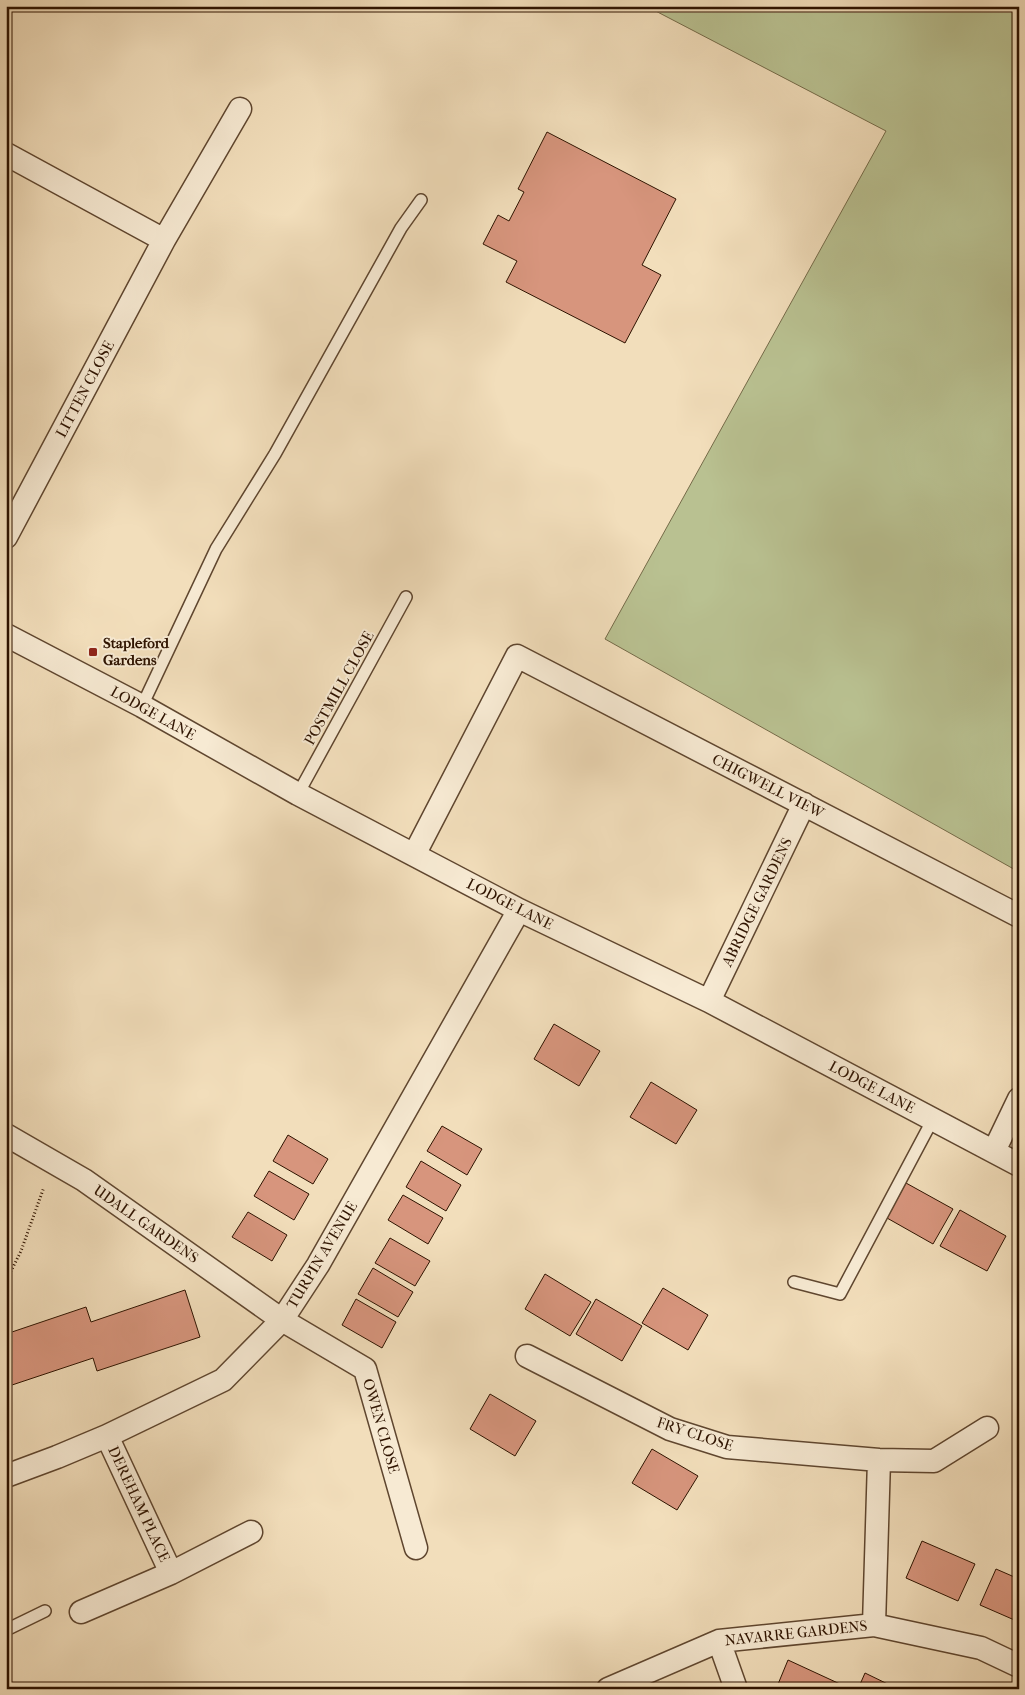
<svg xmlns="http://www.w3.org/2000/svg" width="1025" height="1695" font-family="'IM FELL French Canon',serif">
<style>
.green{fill:#b9c191;stroke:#746a48}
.building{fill:#d7957d;stroke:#2e1300}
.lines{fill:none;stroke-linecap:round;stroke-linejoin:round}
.lane-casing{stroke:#5f462f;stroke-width:14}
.street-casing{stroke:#5f462f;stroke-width:25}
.path{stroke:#2e1300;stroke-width:3;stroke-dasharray:1 2.5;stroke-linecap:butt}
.lane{stroke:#f7ead3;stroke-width:11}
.street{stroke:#f7ead3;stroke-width:22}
.poi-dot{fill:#8f2418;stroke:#f7ead3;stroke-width:2}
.labels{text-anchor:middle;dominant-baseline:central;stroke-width:4;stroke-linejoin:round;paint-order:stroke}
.street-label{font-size:15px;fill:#2e1300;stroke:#f7ead3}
.poi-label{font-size:15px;font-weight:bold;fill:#2e1300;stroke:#f7ead3;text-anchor:start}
</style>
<rect width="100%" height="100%" fill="#f2debb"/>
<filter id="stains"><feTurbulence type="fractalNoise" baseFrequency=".004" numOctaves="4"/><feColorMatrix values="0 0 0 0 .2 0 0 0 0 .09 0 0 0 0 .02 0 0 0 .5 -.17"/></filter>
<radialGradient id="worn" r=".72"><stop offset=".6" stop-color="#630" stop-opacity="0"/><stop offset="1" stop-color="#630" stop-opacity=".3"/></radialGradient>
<!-- green -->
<path class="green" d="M646 6H1019V872L605 639 886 131Z"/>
<!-- building -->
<path class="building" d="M547 132 676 199 642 265 661 275 625 343 506 282 517 261 483 244 498 215 509 221 524 192 518 189Z
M554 1024 600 1051 579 1086 534 1059Z
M651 1082 697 1110 676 1144 630 1117Z
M442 1126 482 1149 467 1175 427 1151Z
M288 1135 328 1159 313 1184 273 1161Z
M421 1161 461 1185 446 1211 406 1187Z
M269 1171 309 1194 294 1220 254 1196Z
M906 1183 953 1209 933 1244 887 1218Z
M403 1195 443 1218 428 1244 388 1220Z
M960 1210 1006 1236 987 1271 940 1246Z
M248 1212 287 1235 272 1261 232 1237Z
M390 1238 430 1261 415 1286 375 1263Z
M373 1268 413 1292 398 1317 358 1294Z
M545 1274 591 1302 570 1336 525 1309Z
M663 1288 708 1315 688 1350 642 1323Z
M185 1290 200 1337 97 1371 93 1358 6 1387V1334L86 1307 91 1322Z
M356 1299 396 1322 382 1348 342 1325Z
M596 1299 642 1326 622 1361 576 1334Z
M490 1394 536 1421 515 1456 470 1429Z
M652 1449 698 1476 677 1510 632 1483Z
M922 1541 975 1564 958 1601 906 1578Z
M996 1569 1019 1579V1622L980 1605Z
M788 1660 840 1684 838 1689H776Z
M865 1673 898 1689H858Z"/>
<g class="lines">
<!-- lane casing -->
<g class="lane-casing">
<path id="lane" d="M142 706 216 549 275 454 401 228 421 200
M298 794 406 597
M794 1282 840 1294 933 1119
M6 1630 45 1611"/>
</g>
<!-- street casing -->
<g class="street-casing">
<path id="street" d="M6 154 164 240
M6 537 164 240 240 109
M6 635 142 706 298 794 519 910 709 1001 1019 1165
M414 855 517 656 1019 916
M709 1001 804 804
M6 1135 84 1180 282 1320 365 1369 416 1548
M994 1151 1019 1099
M527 1356 670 1429 727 1447 879 1460 934 1461 987 1428
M107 1436 171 1573
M6 1476 57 1457 107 1436 223 1380 282 1320 318 1265 519 910
M81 1612 171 1573 251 1532
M874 1625 879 1460
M719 1641 736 1689
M608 1689 719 1641 874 1625 981 1648 1019 1666"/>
</g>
<!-- path -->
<path class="path" d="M6 1281 21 1251 44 1187"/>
<!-- lane -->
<use href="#lane" class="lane"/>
<!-- street -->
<use href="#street" class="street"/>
</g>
<!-- markers -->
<rect class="poi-dot" x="88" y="647" width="10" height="10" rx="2.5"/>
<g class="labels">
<!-- street labels -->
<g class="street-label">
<text transform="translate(85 389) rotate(-62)">LITTEN CLOSE</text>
<text transform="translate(339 688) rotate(-61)">POSTMILL CLOSE</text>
<text transform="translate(153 713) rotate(29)">LODGE LANE</text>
<text transform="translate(768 786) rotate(27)">CHIGWELL VIEW</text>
<text transform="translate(757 902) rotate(-64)">ABRIDGE GARDENS</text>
<text transform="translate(510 904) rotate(27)">LODGE LANE</text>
<text transform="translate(872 1087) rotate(28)">LODGE LANE</text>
<text transform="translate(146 1224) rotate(35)">UDALL GARDENS</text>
<text transform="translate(322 1255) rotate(-59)">TURPIN AVENUE</text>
<text transform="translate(381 1426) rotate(74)">OWEN CLOSE</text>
<text transform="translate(695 1434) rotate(18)">FRY CLOSE</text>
<text transform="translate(139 1504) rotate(65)">DEREHAM PLACE</text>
<text transform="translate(796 1633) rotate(-6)">NAVARRE GARDENS</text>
</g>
<!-- poi labels -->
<g class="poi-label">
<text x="103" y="643">Stapleford<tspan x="103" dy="17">Gardens</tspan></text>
</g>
</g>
<!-- margin -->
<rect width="1025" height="1695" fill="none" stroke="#f2debb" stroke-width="25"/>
<rect x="8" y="8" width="1010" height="1680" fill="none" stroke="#2e1300" stroke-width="2.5"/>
<rect x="12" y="12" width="1000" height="1670" fill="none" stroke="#2e1300"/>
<rect width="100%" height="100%" filter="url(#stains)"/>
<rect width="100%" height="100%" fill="url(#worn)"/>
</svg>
